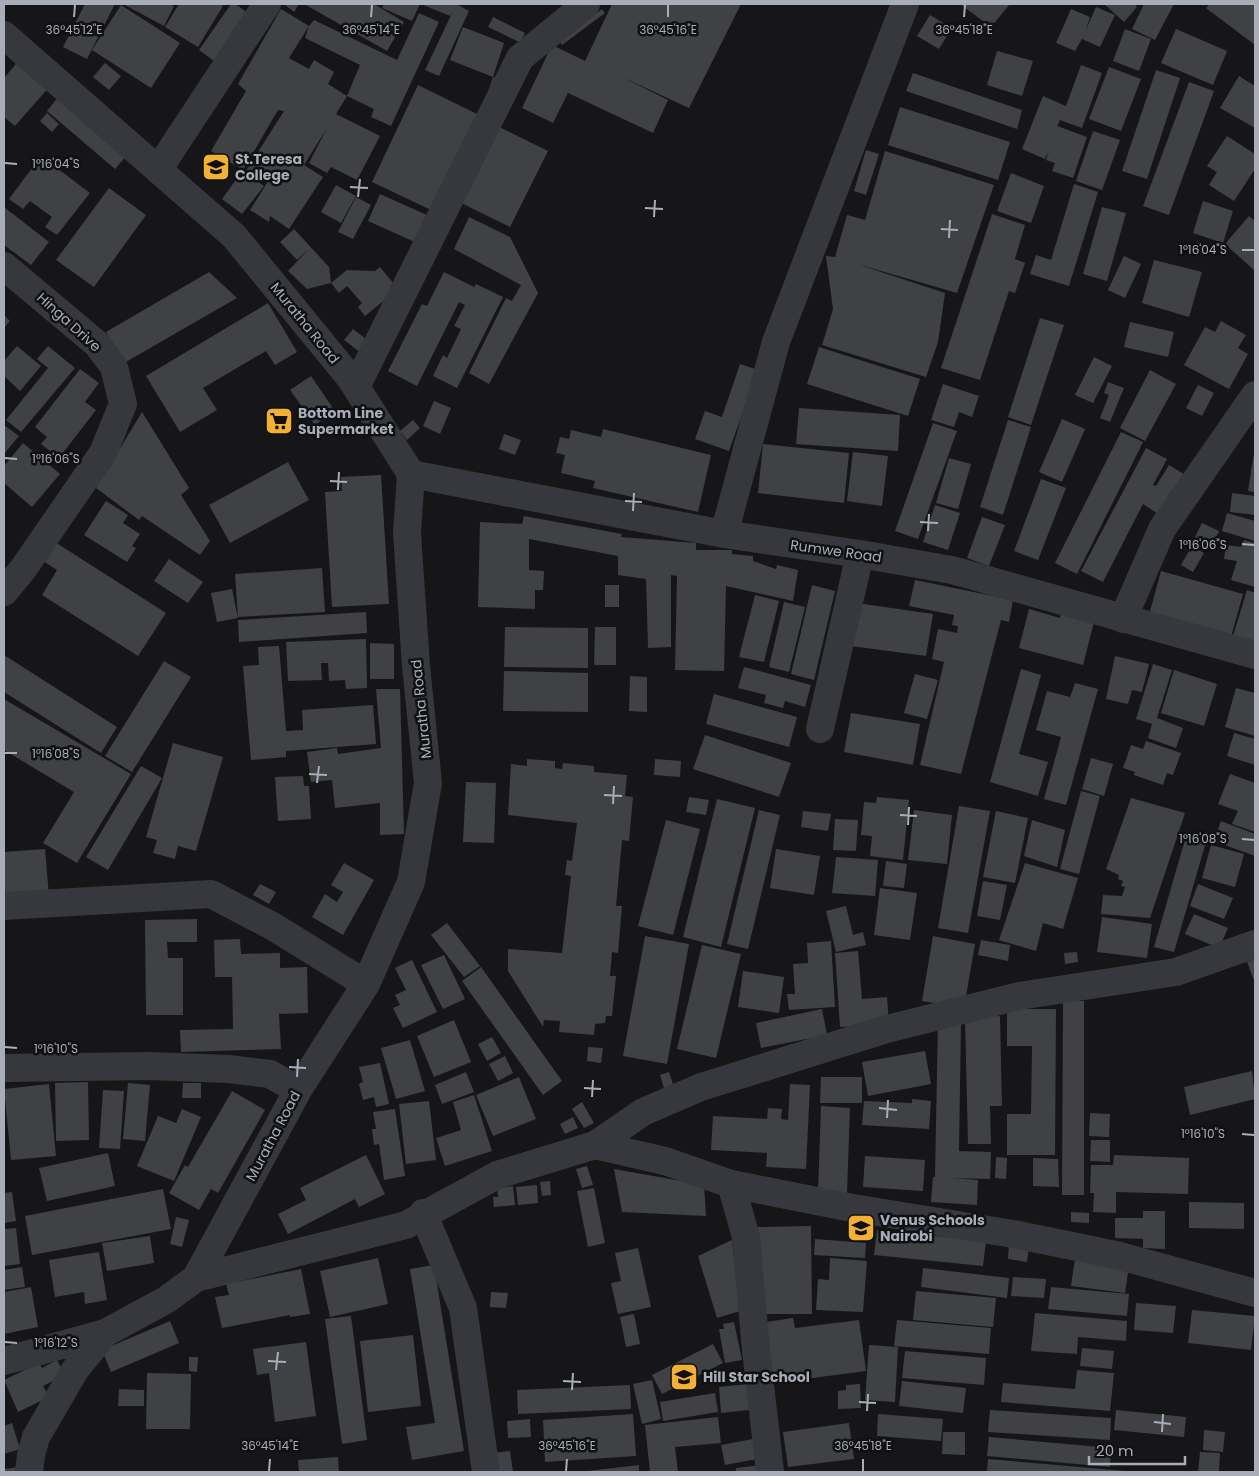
<svg xmlns="http://www.w3.org/2000/svg" width="1259" height="1476" font-family="Poppins,sans-serif">
<style>
.building{fill:#404145}
.lines{fill:none;stroke-linecap:round;stroke-linejoin:round}
.minor{stroke:#37383d;stroke-width:28}
.ticks{fill:none;stroke:#a8adb8;stroke-width:2}
.labels{text-anchor:middle;dominant-baseline:central;stroke-width:5;stroke-linejoin:round;paint-order:stroke}
.poi-label{font-size:14px;font-weight:bold;fill:#a8adb8;stroke:#111113;text-anchor:start}
.street-label{font-size:14px;fill:#a8adb8;stroke:#111113}
.ticks-label{font-size:12px;text-anchor:middle;fill:#a8adb8;stroke:#111113;stroke-width:5;stroke-linejoin:round;paint-order:stroke}
</style>
<rect width="100%" height="100%" fill="#161618"/>
<!-- building -->
<path class="building" d="M85 4H115L87 59 63 47Z
M123 4H169L174 6 164 26Z
M179 4H219L223 6 198 47 165 27Z
M231 4H235L251 15 218 64 199 50Z
M284 4H299L294 12Z
M304 4H374L404 22 387 51Z
M384 4H420L412 21 382 8Z
M421 4H456L469 11 439 76 425 70 453 11 450 16Z
M612 4H741L689 108 622 77 668 100 653 133 568 93 553 123 522 108 552 45 585 61Z
M960 4H1010L991 27Z
M1104 4H1134L1137 7 1124 22Z
M1144 4H1174L1155 40 1132 29Z
M1210 4H1255V45L1206 8Z
M121 5 180 43 151 88 92 50Z
M1096 7 1115 15 1100 47 1082 39 1075 51 1056 43 1071 9 1090 17 1086 30Z
M281 9 309 26 289 58 309 69 314 60 334 72 328 84 347 96 336 114 380 136 357 180 331 167 327 173 309 163 327 128 304 165 323 177 289 229 270 216 269 222 250 210 267 183 246 171 284 111 278 110 243 170 211 151 246 91 238 84Z
M602 9 605 13 562 45 559 41Z
M419 13 439 22 391 126 371 117 374 109 347 96 360 65 305 38 309 26 314 20 397 60Z
M930 15 952 28 939 49 917 36Z
M493 17 525 33 521 41H517L488 27Z
M463 27 504 43 493 77 501 80 486 97 493 77 450 60Z
M1125 29 1151 39 1139 71 1113 61Z
M1176 29 1227 51 1213 85 1161 63Z
M997 51 1033 61 1022 96 987 85Z
M21 58 51 85 15 126 4 117V78Z
M105 63 121 76 109 90 93 77Z
M1081 65 1102 73 1082 128 1060 120 1057 126 1087 137 1073 178 1052 171 1055 163 1046 160 1049 151 1045 159 1022 149 1043 96 1066 106Z
M1109 67 1141 79 1121 131 1089 119Z
M1156 70 1180 78 1147 179 1122 171Z
M913 73 1022 110 1017 129 906 91Z
M1239 76 1255 86V128L1220 108Z
M1189 82 1214 91 1169 215 1143 206Z
M418 85 477 114 431 210 372 182Z
M59 96 128 154 115 169 47 111Z
M900 107 1010 142 998 180 888 145Z
M47 113 59 124 52 132 40 121Z
M493 124 548 151 510 227 455 200Z
M1093 131 1120 140 1102 190 1076 181Z
M1227 136 1255 154V169L1234 201 1209 185 1217 172 1207 166Z
M866 150 879 154 866 195 854 191Z
M885 151 994 185 957 293 857 264 945 293 938 342 926 377 822 345 833 309 826 256 835 257 847 215 865 220Z
M41 156 90 193 57 235 45 227 52 217 30 201 23 209 9 199Z
M243 170 264 186 242 214 222 199Z
M1011 173 1044 186 1031 223 997 211Z
M1074 184 1098 192 1069 286 1030 274 1036 255 1051 260Z
M336 185 356 196 341 223 321 212Z
M109 188 146 215 94 287 56 260Z
M380 194 438 220 426 247 368 221Z
M356 197 371 205 353 239 338 232Z
M1203 201 1233 211 1223 243 1193 233Z
M4 207 49 242 31 265 4 245Z
M1102 207 1126 213 1107 281 1083 274Z
M992 214 1025 225 1015 259 1025 263 1015 293 1009 291 980 380 941 368Z
M1249 216 1255 221V271L1225 244Z
M469 217 510 237 538 293 489 384 469 373 506 298 512 301 521 285 454 249Z
M294 229 329 267 331 283 307 289 288 271 308 250 297 260 280 242Z
M1124 256 1141 264 1125 298 1108 290Z
M1154 260 1202 272 1189 317 1142 303Z
M380 267 398 289 365 316 358 307 362 303 347 286 339 293 331 283 347 270 375 271Z
M209 272 237 298 124 363 106 332Z
M444 272 474 287 476 284 503 297 457 388 433 376 443 355 447 358 461 329 454 326 465 305 459 302 417 386 388 371 422 304 427 306Z
M268 303 297 352 275 365 266 351 203 388 217 410 180 432 146 376Z
M4 315 10 321 4 328Z
M1040 318 1064 325 1031 425 1008 417Z
M1221 321 1246 335 1238 348 1248 354 1229 389 1184 365 1205 327 1215 332Z
M1130 322 1174 332 1168 357 1124 347Z
M353 329 370 342 361 353 344 340Z
M17 346 41 366 20 391 4 376V361Z
M48 346 75 368 21 432 6 420 48 368 37 359Z
M819 347 920 379 908 416 807 384Z
M1094 357 1112 366 1093 403 1075 395Z
M740 364 758 370 729 451 695 439 705 411 722 417Z
M80 369 99 383 85 402 96 410 59 458 41 444 47 437 35 427Z
M1150 370 1176 384 1145 441 1120 428Z
M311 376 335 411 315 425 290 390Z
M1108 382 1124 388 1110 422 1100 418 1109 395 1104 393Z
M943 384 979 396 972 417 959 412 954 427 931 420Z
M1198 385 1214 393 1202 416 1186 408Z
M434 401 451 408 440 434 423 426Z
M799 408 900 415 898 451 796 444Z
M142 412 189 488 181 495 210 541 200 555 142 516 139 520 96 488Z
M1062 419 1085 429 1062 482 1039 472Z
M413 420 420 428 407 440 400 431Z
M1008 420 1031 427 1003 515 980 507Z
M933 423 957 431 918 539 895 531Z
M4 425 19 436 4 454Z
M603 429 711 455 698 512 593 488 595 481 561 473 565 455 556 453 560 437 569 439 571 430 601 437Z
M1121 432 1143 442 1077 574 1055 563Z
M504 434 521 440 515 455 499 449Z
M23 443 60 474 32 507 4 483V466Z
M763 444 849 453 844 503 758 493Z
M1146 448 1167 459 1153 485 1156 486 1169 465 1187 476 1161 516 1143 504 1103 582 1081 571Z
M853 452 888 456 882 506 847 501Z
M1254 453H1255V492L1248 491Z
M949 458 971 464 958 509 936 503Z
M288 462 309 500 230 543 209 505Z
M381 475 389 604 332 607 325 492 342 491 341 477Z
M1041 479 1066 488 1038 560 1014 551Z
M1232 493 1255 496V515L1230 512Z
M106 501 128 515 123 523 140 534 132 546 136 548 127 562 84 535Z
M935 505 960 513 948 550 923 542Z
M1227 513 1255 521V541L1222 531Z
M524 516 622 534 621 537 696 543V550H732V554L753 556V561L776 569 777 565 798 570 793 601 726 586 724 671 675 670 677 576 671 575V647L648 648 646 579 618 575V556L529 539V570L544 571 543 590H535V609L478 607 480 522 522 524Z
M982 517 1005 525 989 566 967 558Z
M1202 523 1219 531 1211 548 1194 539Z
M1244 540 1255 543V587L1231 580 1237 561 1224 559 1226 545 1241 547Z
M55 542 166 613 138 656 42 595 57 570 43 561Z
M1192 546 1204 553 1193 572 1181 565Z
M169 559 203 582 188 603 154 581Z
M322 568 325 612 238 617 235 574Z
M1161 571 1243 594 1231 637 1149 615Z
M915 580 1013 600 1009 622 1001 620 961 774 920 765 944 662 932 659 938 629 957 633 958 626 952 625 954 615 909 606Z
M605 585H619V607H605Z
M812 585 835 591 814 680 791 674Z
M232 589 238 618 217 622 211 593Z
M1247 590 1255 593V643L1233 636Z
M755 595 779 601 764 662 739 657Z
M784 602 805 607 789 672 769 667Z
M857 603 933 614 926 656 851 646Z
M1029 609 1060 618 1061 613 1094 622 1083 665 1019 648Z
M366 612 367 633 239 642 238 620Z
M505 627 588 628V668L504 667Z
M595 627H616V665H594Z
M366 639 367 688 346 689 345 680 329 681 328 663H321L322 680 288 681 286 642Z
M370 643 394 644V679H370Z
M279 646 286 731 303 730 302 710 373 705 376 744 286 751V757L251 760 243 666 259 665 258 647Z
M4 655 117 727 101 753 4 692Z
M1115 656 1149 664 1142 692 1132 690 1128 704 1106 699Z
M164 661 191 677 132 772 105 756Z
M1153 664 1172 670 1157 718 1183 728 1176 748 1148 738 1152 724 1136 719Z
M744 667 811 685 805 707 785 701 783 708 764 703 766 695 738 688Z
M1021 669 1041 675 1019 754 1048 762 1038 796 990 782Z
M1174 670 1217 684 1204 726 1161 713Z
M504 671 588 673V712L503 711Z
M915 674 938 680 927 719 904 713Z
M630 676 647 677V712L629 711Z
M1075 683 1098 689 1066 805 1044 799 1061 737 1036 730 1047 691 1070 697Z
M1236 688 1255 693V736L1225 727Z
M376 689H400L404 834 380 835V803L335 808 332 780 311 782 307 752 337 748 338 754 381 748Z
M714 694 797 717 789 747 706 724Z
M4 699 131 774 77 863 43 843 74 792 4 750Z
M851 713 920 724 913 765 844 752Z
M1234 733 1255 739V765L1227 756Z
M705 735 791 763 779 797 693 769Z
M1146 741 1181 753 1173 775 1167 773 1163 785 1134 775 1135 772 1123 768 1131 745 1143 749Z
M173 743 223 757 196 851 178 846 175 859 153 853 157 840 146 837Z
M1091 758 1113 764 1104 796 1082 789Z
M527 759 555 761V768L562 769 563 763 594 766V772L627 775 625 796 633 797 629 841 622 840 616 906H622L618 953 612 952 610 976H616L612 1016H606L605 1023 595 1024 594 1035 559 1032 560 1021 544 1020 543 1027 508 971V949L562 953 571 876 565 875 567 860 572 861 577 823 508 815 511 764 527 766Z
M655 759 681 761 680 777 654 775Z
M141 766 162 778 108 870 86 857Z
M1230 774 1255 783V832L1232 824 1238 811 1218 804Z
M303 776 304 786H309L311 819 278 821 275 777Z
M466 782 496 783 494 843 463 842Z
M1081 791 1100 796 1079 874 1060 869Z
M689 797 709 800 706 815 686 812Z
M877 797 909 800 903 860 870 856 872 836 861 835 864 802 876 803Z
M1131 798 1185 813 1150 918 1101 914 1103 895 1122 896 1125 887 1121 886 1123 881 1118 879 1119 875 1106 869Z
M717 799 755 808 721 947 683 937Z
M959 806 990 811 968 933 938 928Z
M759 810 780 815 748 949 727 944Z
M914 810 952 815 947 864 908 860Z
M803 811 831 814 828 831 801 827Z
M996 811 1028 818 1015 883 983 877Z
M835 819 858 820 856 851 833 850Z
M666 820 700 829 673 935 638 926Z
M1032 820 1065 830 1057 867 1024 856Z
M1221 821 1255 834V856L1214 841Z
M1186 836 1206 842 1174 952 1154 947Z
M1211 845 1244 854 1235 887 1202 878Z
M45 849 49 896 4 899V852Z
M776 849 820 856 814 895 770 888Z
M836 857 878 860 875 896 832 893Z
M886 861 907 864 904 888 883 886Z
M344 863 374 880 343 935 312 917 325 894 337 902 343 892 331 885Z
M1025 863 1078 878 1063 929 1043 923 1036 951 999 940Z
M983 881 1007 885 1000 920 977 916Z
M260 884 276 892 269 904 253 895Z
M1198 884 1233 898 1224 919 1190 906Z
M880 888 917 893 910 940 874 935Z
M846 906 853 935 863 932 866 945 836 952 826 911Z
M1194 914 1228 928 1219 948 1185 934Z
M1102 917 1152 924 1147 958 1097 952Z
M197 919V942H167L168 958H183V1015H146L145 920Z
M447 923 480 966 464 977 431 935Z
M645 936 689 944 667 1064 623 1056Z
M933 936 975 944 964 1008 922 1001Z
M240 939 241 954 280 953V968L307 967 308 1013 279 1014 281 1049 181 1052 180 1030 233 1029 232 977H215L214 940Z
M981 940 1010 945 1008 961 978 955Z
M831 941 835 1007 789 1010 787 994H795L793 964 808 963 807 943Z
M702 945 741 954 716 1058 677 1049Z
M858 951 862 999 887 997 889 1024 840 1027 835 953Z
M1077 952 1078 962 1065 964 1064 953Z
M444 955 465 999 443 1009 421 965Z
M1255 959V983L1247 962Z
M412 960 437 1012 403 1028 393 1008 400 1005 395 995 406 990 395 968Z
M481 967 562 1081 543 1095 462 981Z
M743 971 784 977 779 1013 738 1007Z
M1063 1001H1084V1195H1062Z
M822 1009 827 1035 761 1048 756 1023Z
M1007 1009H1056L1055 1155H1007V1114H1031L1032 1046H1007Z
M1000 1016 1002 1106H990L991 1144H968L965 1017Z
M454 1020 471 1062 434 1077 417 1036Z
M938 1021H961L959 1151 991 1152 990 1179 951 1178 978 1180 977 1205 931 1202 933 1177H935Z
M492 1037 501 1053 487 1061 478 1044Z
M410 1040 425 1091 396 1099 381 1048Z
M588 1047 603 1048 601 1063 587 1061Z
M925 1051 931 1084 868 1096 862 1062Z
M505 1056 513 1073 498 1081 489 1064Z
M380 1063 389 1104 376 1107 374 1097 363 1100 359 1084 363 1082 359 1067Z
M1252 1071 1255 1099 1190 1115 1184 1087Z
M466 1072 474 1092 442 1104 435 1085Z
M669 1072 673 1084 664 1088 660 1075Z
M519 1077 536 1119 493 1136 476 1095Z
M821 1077H862V1103H820Z
M88 1082 89 1140 56 1141 55 1083Z
M128 1083 150 1085 145 1141 123 1139Z
M183 1083H201V1098H182Z
M49 1084 56 1156 11 1160 4 1089Z
M790 1084 810 1085 806 1169 766 1167 767 1153 711 1150 713 1116 767 1119 768 1108 782 1109 781 1119 788 1120Z
M103 1090 124 1091 120 1149 99 1148Z
M232 1091 265 1110 218 1193 211 1189 199 1210 169 1193 185 1165 188 1167Z
M474 1095 492 1151 445 1166 436 1138 461 1130 453 1102Z
M912 1099 931 1101 929 1129 862 1125 864 1101 912 1103Z
M429 1101 436 1160 406 1164 399 1104Z
M582 1102 594 1123 584 1128 572 1109Z
M821 1106 850 1108 847 1193 818 1192Z
M182 1109 201 1117 174 1181 137 1166 158 1116 176 1123Z
M395 1109 405 1176 384 1180 379 1144 374 1145 372 1129H376L373 1112Z
M1090 1113 1110 1114 1109 1137 1089 1136Z
M573 1117 578 1128 565 1134 560 1124Z
M1091 1140H1110V1162L1090 1161Z
M108 1153 115 1186 47 1201 39 1168Z
M366 1155 385 1194 359 1207 355 1199 288 1234 278 1214 306 1200 300 1188Z
M1114 1155 1189 1158 1188 1194 1116 1192V1213L1093 1212 1094 1193H1090L1091 1165H1113Z
M865 1156 925 1160 923 1191 863 1187Z
M996 1157 1007 1158 1006 1179 995 1178Z
M1033 1158 1058 1159 1059 1187 1033 1186Z
M587 1166 593 1185 582 1188 576 1169Z
M614 1169 704 1185 706 1216 622 1212Z
M550 1181 551 1195 542 1196 540 1182Z
M537 1185 538 1203 518 1205 516 1187Z
M513 1186 515 1205 494 1207 493 1197H498L497 1188Z
M594 1188 605 1243 588 1247 577 1191Z
M163 1189 171 1229 32 1255 25 1216Z
M12 1192 16 1221 4 1223V1193Z
M1189 1202 1244 1203V1229L1189 1228Z
M1143 1211H1165V1249L1143 1248V1239L1115 1238V1218H1143Z
M1071 1212 1089 1213V1223L1071 1222Z
M176 1217 189 1220 182 1247 170 1244Z
M811 1226 812 1314H759L758 1227Z
M910 1227 927 1228 926 1235 986 1241 983 1266 874 1255 877 1230 910 1233Z
M16 1228 20 1264 4 1266V1229Z
M150 1236 154 1263 107 1271 102 1243Z
M815 1239 866 1243 865 1258 814 1255Z
M732 1240 740 1311 717 1318 698 1256Z
M1009 1244 1029 1247 1027 1262 1008 1259Z
M638 1248 651 1307 618 1314 611 1283 621 1281 615 1253Z
M99 1252 107 1300 85 1304 84 1292 55 1297 49 1260Z
M378 1258 388 1304 330 1317 320 1271Z
M830 1258 867 1261 863 1312 816 1310 818 1279 829 1280Z
M1075 1259 1129 1266 1125 1293 1071 1286Z
M434 1265 464 1451 412 1460 406 1427 435 1423 410 1269Z
M22 1267 25 1287 4 1290V1270Z
M923 1268 1009 1278 1007 1298 921 1287Z
M301 1269 310 1314 290 1317V1315L222 1328 215 1297 229 1295 226 1284Z
M1013 1277 1046 1279 1044 1298 1011 1296Z
M31 1287 38 1327 4 1334V1292Z
M1051 1287 1129 1294 1127 1316 1048 1309Z
M916 1291 996 1298 993 1327 913 1320Z
M491 1292 508 1293 506 1308 490 1307Z
M1136 1303 1176 1306 1173 1333 1134 1330Z
M1192 1310 1255 1316 1251 1350 1188 1343Z
M1035 1313 1127 1321 1126 1341 1078 1337 1077 1354 1031 1351Z
M634 1314 640 1344 626 1347 620 1317Z
M351 1316 367 1440 342 1444 325 1319Z
M793 1318 795 1328 859 1320 866 1371 774 1383 766 1322Z
M897 1320 991 1328 989 1354 894 1346Z
M170 1321 179 1343 111 1372 102 1350Z
M734 1322 742 1360 725 1363 719 1329H724L723 1324Z
M413 1335 421 1406 368 1412 360 1341Z
M306 1342 316 1416 275 1422 269 1373 257 1375 253 1349Z
M713 1344 723 1363 662 1394 652 1375Z
M869 1345 898 1347 895 1402 865 1400Z
M1082 1348 1114 1351 1112 1369 1080 1366Z
M905 1351 986 1358 984 1385 902 1378Z
M189 1357H198L197 1372 189 1371Z
M57 1360 65 1375 43 1386 49 1397 18 1412 4 1380 39 1363 42 1368Z
M1077 1370 1114 1373 1110 1411 1001 1402 1003 1383 1075 1389Z
M147 1373 191 1374 190 1429H146Z
M652 1380 661 1419 642 1424 633 1384Z
M902 1381 966 1388 963 1413 899 1406Z
M747 1384 749 1410 721 1413 719 1387Z
M860 1384 861 1408 838 1409V1391L846 1390V1385Z
M630 1385 631 1409 518 1414 517 1390Z
M119 1389 144 1390V1406H118Z
M715 1393 718 1412 663 1421 660 1402Z
M990 1410 1111 1418 1110 1440 988 1432Z
M1116 1410 1186 1417 1184 1437 1114 1430Z
M633 1414 636 1456 545 1462 543 1420Z
M878 1414 943 1419 941 1441 877 1436Z
M718 1417 721 1443 675 1447 678 1472H650L645 1425Z
M530 1419 531 1437 508 1438 507 1421Z
M12 1423 20 1449 4 1454V1426Z
M849 1423 854 1459 788 1467 783 1432Z
M1204 1430 1225 1432 1223 1452 1203 1450Z
M943 1432H965V1455L942 1454Z
M989 1437 1111 1448 1110 1467 987 1456Z
M753 1439 757 1459 725 1465 721 1445Z
M510 1451 513 1472H497L494 1453Z
M1200 1452 1220 1453 1219 1472H1198Z
M338 1457 339 1472H299L298 1460Z
M988 1459 1126 1471V1472H987Z
M639 1465V1472H587V1471Z
M762 1465 763 1472H736V1468Z
M19 1467 20 1472H4V1469Z"/>
<g class="lines">
<!-- minor -->
<path class="minor" d="M4 35 234 236 351 379 411 474 407 533 416 666 428 783 411 882 366 984 298 1090 196 1278 166 1300 105 1333 4 1361
M158 170 267 4
M4 266 97 344 114 367 123 404 103 453 23 569 4 592
M356 387 520 58 586 4
M411 474 724 534 860 554 952 570 1255 655
M724 534 776 342 905 4
M1123 619 1162 529 1255 395
M820 729 860 554
M4 906 211 894 274 927 366 984
M4 1068 149 1066 229 1069 270 1074 298 1090
M595 1145 665 1161 731 1184 847 1207 1013 1234 1082 1248 1120 1256 1255 1293
M731 1184 746 1237 756 1350 770 1472
M423 1213 463 1308 486 1472
M196 1278 406 1225 497 1175 595 1145 643 1112 701 1087 887 1029 1019 996 1176 972 1255 944
M29 1472 31 1455 36 1437 75 1370 105 1333"/>
</g>
<!-- ticks -->
<path class="ticks" d="M74 17 75 5M371 17 372 5M668 17V5M964 17 965 5M5 163 17 164M350 187 368 188M358 197 360 179M645 208 663 209M654 217 655 200M941 229 958 230M949 238 950 220M1242 250H1254M5 458 17 459M330 481 347 482M338 490 339 472M625 501 642 502M633 511 634 493M920 522 938 523M928 531 929 514M1242 544 1254 545M5 753H17M309 774 327 775M317 783 319 766M604 795 622 796M613 804 614 786M900 815 917 816M908 825 909 807M1242 839 1254 840M5 1047 17 1048M289 1067 306 1068M297 1077 298 1059M584 1088 601 1089M592 1097 593 1080M879 1108 897 1110M887 1118 888 1100M1242 1134 1254 1135M5 1342 17 1343M268 1361 286 1362M276 1370 278 1352M563 1381 581 1382M572 1390 573 1373M859 1402 876 1403M867 1411 868 1394M1154 1422 1171 1424M1162 1432 1163 1414M269 1471 270 1459M566 1471 567 1459M863 1471V1459"/>
<!-- icons -->
<defs>
<g id="university-square" transform="scale(1.4375)"><rect x="-9" y="-9" width="18" height="18" rx="4" fill="#f2b134" stroke="#111113"/><path d="M0-5L7-2L0 1L-7-2ZM-4 1L0 2.5L4 1V4Q0 6-4 4Z" fill="#111"/></g>
<g id="supermarket-square" transform="scale(1.4375)"><rect x="-9" y="-9" width="18" height="18" rx="4" fill="#f2b134" stroke="#111113"/><path d="M-6-5.5h2.5l.6 2H6L4.5 2H-2.5L-4.4-4H-6ZM-1.5 3.2a1.3 1.3 0 1 0 .1 0ZM3 3.2a1.3 1.3 0 1 0 .1 0Z" fill="#111"/></g>
<g id="school-square" transform="scale(1.4375)"><rect x="-9" y="-9" width="18" height="18" rx="4" fill="#f2b134" stroke="#111113"/><path d="M0-5L7-2L0 1L-7-2ZM-4 1L0 2.5L4 1V4Q0 6-4 4Z" fill="#111"/></g>
</defs>
<g fill-rule="evenodd">
<use href="#university-square" x="216" y="167"/>
<use href="#supermarket-square" x="279" y="421"/>
<use href="#school-square" x="861" y="1228"/>
<use href="#school-square" x="684" y="1377"/>
</g>
<g class="labels">
<!-- poi labels -->
<g class="poi-label">
<text x="235" y="159">St.Teresa<tspan x="235" dy="16">College</tspan></text>
<text x="298" y="413">Bottom Line<tspan x="298" dy="16">Supermarket</tspan></text>
<text x="880" y="1220">Venus Schools<tspan x="880" dy="16">Nairobi</tspan></text>
<text x="703" y="1377">Hill Star School</text>
</g>
<!-- street labels -->
<g class="street-label">
<text transform="translate(69 322) rotate(42)">Hinga Drive</text>
<text transform="translate(305 323) rotate(51)">Muratha Road</text>
<text transform="translate(836 551) rotate(8)">Rumwe Road</text>
<text transform="translate(421 709) rotate(-96)">Muratha Road</text>
<text transform="translate(273 1136) rotate(-62)">Muratha Road</text>
</g>
</g>
<g class="ticks-label">
<text x="74" y="34">36°45'12"E</text>
<text x="371" y="34">36°45'14"E</text>
<text x="668" y="34">36°45'16"E</text>
<text x="964" y="34">36°45'18"E</text>
<text x="56" y="168">1°16'04"S</text>
<text x="1203" y="254">1°16'04"S</text>
<text x="56" y="463">1°16'06"S</text>
<text x="1203" y="549">1°16'06"S</text>
<text x="56" y="758">1°16'08"S</text>
<text x="1203" y="843">1°16'08"S</text>
<text x="56" y="1053">1°16'10"S</text>
<text x="1203" y="1138">1°16'10"S</text>
<text x="56" y="1347">1°16'12"S</text>
<text x="270" y="1450">36°45'14"E</text>
<text x="567" y="1450">36°45'16"E</text>
<text x="863" y="1450">36°45'18"E</text>
</g>
<!-- border -->
<rect width="1259" height="1476" fill="none" stroke="#a8adb8" stroke-width="10"/>
<!-- scale -->
<path d="M1089 1456v8h96v-8" fill="none" stroke="#a8adb8" stroke-width="2.5"/>
<text x="1096" y="1456" font-size="15" fill="#a8adb8" stroke="#111113" stroke-width="4" paint-order="stroke">20 m</text>
</svg>
